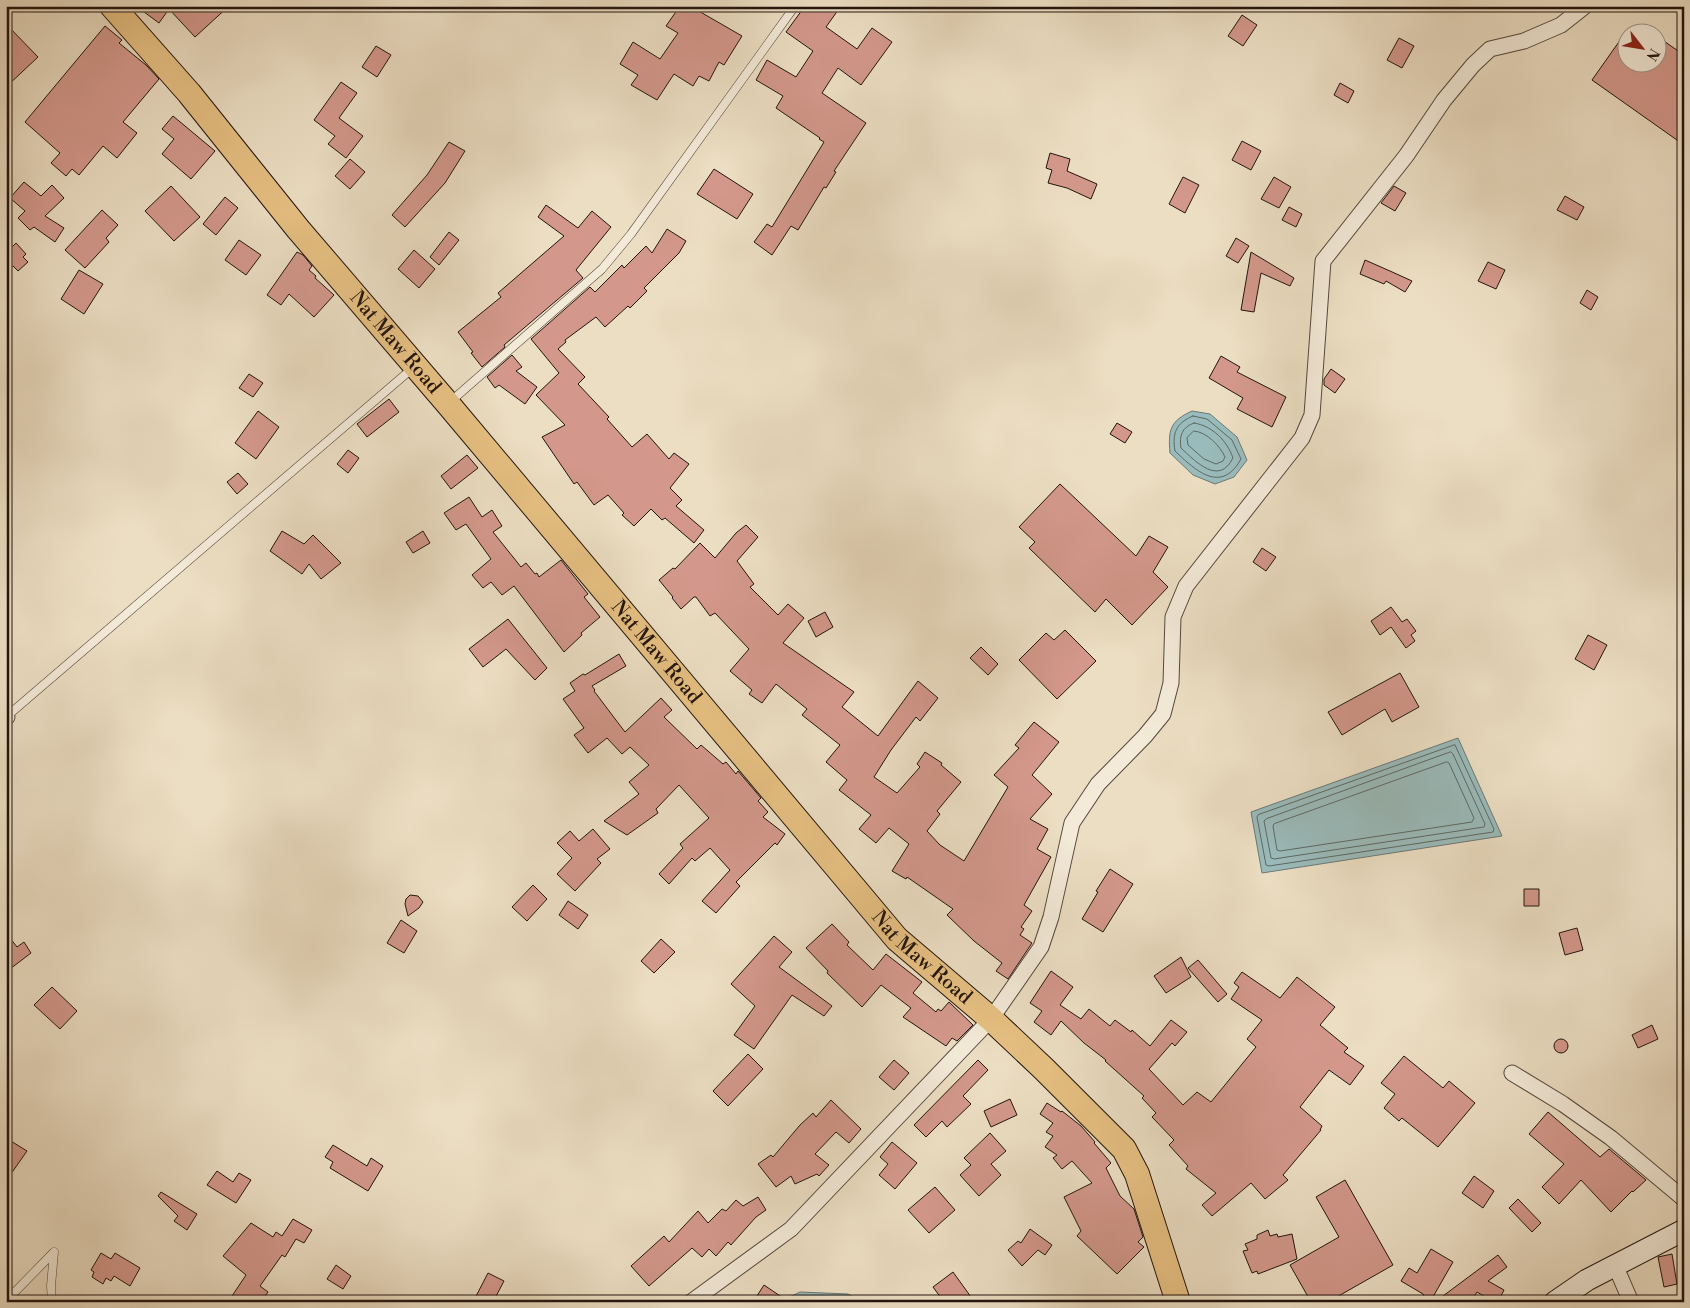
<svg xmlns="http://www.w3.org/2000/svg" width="1690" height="1308" font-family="'Libre Bodoni',serif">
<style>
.water{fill:#9abbbb;stroke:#6a7976}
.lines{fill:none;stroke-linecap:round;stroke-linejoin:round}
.shore{stroke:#5e6864;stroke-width:1}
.building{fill:#d3988b;stroke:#22150e}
.lane-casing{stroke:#54473b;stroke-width:9}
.street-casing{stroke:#54473b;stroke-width:17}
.secondary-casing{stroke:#22150e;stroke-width:23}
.primary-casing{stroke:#22150e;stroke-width:26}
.lane{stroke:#f3ead8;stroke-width:8}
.street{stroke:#f3ead8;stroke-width:15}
.secondary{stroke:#f3ead8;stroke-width:21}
.primary{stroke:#e6bf82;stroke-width:24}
.labels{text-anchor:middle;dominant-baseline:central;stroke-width:4;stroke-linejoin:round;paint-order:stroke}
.street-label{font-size:20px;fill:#22150e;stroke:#f3ead8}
</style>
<rect width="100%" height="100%" fill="#ecdec3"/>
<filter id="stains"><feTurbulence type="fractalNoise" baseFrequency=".004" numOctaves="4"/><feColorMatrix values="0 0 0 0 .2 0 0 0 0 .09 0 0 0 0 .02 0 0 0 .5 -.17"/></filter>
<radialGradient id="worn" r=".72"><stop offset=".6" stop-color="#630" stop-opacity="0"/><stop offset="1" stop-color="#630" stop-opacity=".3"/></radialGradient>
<!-- water -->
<path class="water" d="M1192 411 1210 414 1237 437 1247 460 1234 477 1215 484 1193 475 1170 453C1168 430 1170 421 1192 411Z
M1458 738 1502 836 1262 873 1251 812Z
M800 1292 848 1294 862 1302H779Z"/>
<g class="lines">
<!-- shore -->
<path class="shore" d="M1193 416 1207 419 1232 440 1241 459C1221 495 1195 470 1175 451 1172 433 1176 423 1193 416Z
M1194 423C1213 426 1227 441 1233 458 1219 486 1196 462 1181 448 1179 436 1182 427 1194 423Z
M1194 431C1207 432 1220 446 1225 457L1223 461 1216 464 1204 459 1188 445 1187 438Z
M1455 745 1494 829 1493 832 1269 866 1266 865 1257 817 1258 815Z
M1451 752 1453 754 1485 824 1484 827 1274 859 1271 858 1264 821 1266 819Z
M1447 762 1449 763 1474 818 1472 822 1280 851 1277 850 1273 826 1274 824Z
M790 1302 801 1297 846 1299 851 1302"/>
</g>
<!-- building -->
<path class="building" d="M136 6H229L195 37 169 9 159 23Z
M680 6H690L742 36 724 65 719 62 709 81 699 76 693 86 674 74 657 100 631 85 638 75 620 64 633 42 660 59 678 33 666 26Z
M805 6H841L826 27 857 49 872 28 892 42 861 85 838 68 822 93 866 123 834 171 836 172 826 188 824 187 798 230 791 226 772 255 754 242 767 224 772 227 824 142 819 139 820 138 776 108 783 96 756 80 767 60 796 77 813 51 786 32Z
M1242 15 1257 25 1243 46 1228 36Z
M6 24 38 57 6 87Z
M105 26 122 40 119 43 146 65 159 79 123 122 137 133 117 158 103 146 79 175 72 169 66 176 51 163 60 153 25 122Z
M1628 29V62H1658V37L1684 55V145L1592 80Z
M1399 38 1414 46 1402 68 1387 60Z
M376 46 391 55 377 77 362 67Z
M341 82 357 93 339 118 363 136 346 158 328 144 335 136 314 120Z
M1340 83 1354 91 1348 103 1334 95Z
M173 116 215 151 191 179 162 154 174 139 162 129Z
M1242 141 1261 151 1251 170 1232 160Z
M449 142 465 151 445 183 405 227 392 215 427 175Z
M1050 153 1070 159 1067 171 1097 184 1091 199 1067 188 1048 183 1052 170 1046 168Z
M350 159 365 172 350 189 335 176Z
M714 169 753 194 737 219 697 194Z
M1183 177 1199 185 1185 213 1169 204Z
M1274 177 1291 187 1279 208 1261 199Z
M24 182 41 196 52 185 64 198 45 216 64 228 55 242 34 227 30 230 18 218 25 211 10 198Z
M171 186 200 217 174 241 145 211Z
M1394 186 1406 193 1395 211 1381 203Z
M1565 196 1584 207 1577 220 1557 210Z
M225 197 238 208 216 235 203 224Z
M546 205 578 228 592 211 611 227 576 270 583 278 504 345 505 347 482 367 471 353 473 352 458 332 501 297 498 293 564 236 538 217Z
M1289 207 1302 214 1296 227 1282 220Z
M102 210 118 225 106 238 109 242 85 268 65 250Z
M667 229 686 241 679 253 644 288 647 291 630 308 628 306 605 327 596 317 565 340 566 342 558 349 585 377 578 384 609 417 607 419 632 447 647 434 669 459 674 453 689 464 670 488 682 500 676 506 704 530 694 543 665 518 662 520 651 509 634 526 622 515 624 513 608 495 594 505 577 482 574 484 542 437 565 425 536 395 559 373 531 339 590 287 595 292 622 265 624 268 646 246 652 253Z
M449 232 459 240 439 265 430 257Z
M1236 238 1249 246 1238 263 1226 256Z
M239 240 261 255 246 275 225 260Z
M16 243 26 254 23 257 28 262 18 271 13 266 6 272V253Z
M414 250 435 269 419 288 398 269Z
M297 252 303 255 312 266 309 270 316 276 315 278 334 295 314 317 289 294 281 305 267 295Z
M1251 252 1294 278 1290 286 1261 273 1254 312 1241 310Z
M1365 260 1390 271 1412 281 1405 292 1386 281 1384 284 1360 274Z
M1488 262 1505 270 1496 289 1478 281Z
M79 270 103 284 84 314 61 299Z
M1587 290 1598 297 1591 310 1580 303Z
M512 355 522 367 516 371 537 387 525 404 499 385 495 388 487 377Z
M1221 356 1240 367 1237 372 1286 397 1272 427 1237 409 1243 398 1209 378Z
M1331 369 1345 379 1335 393 1324 385V379Z
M249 374 263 383 253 397 239 388Z
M389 399 399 412 367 437 357 424Z
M258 411 279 427 256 459 235 443Z
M1117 423 1132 432 1125 443 1110 434Z
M348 450 359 458 348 473 337 464Z
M467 455 478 468 451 489 441 476Z
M238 473 248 484 237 494 227 482Z
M1060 484 1136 556 1149 536 1168 547 1153 572 1168 587 1132 625 1106 599 1095 612 1029 548 1035 542 1019 527Z
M469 497 482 517 492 510 502 526 493 532 521 567 526 563 535 574 537 573 539 577 561 560 588 594 584 597 600 617 581 633 582 635 564 652 514 586 502 595 491 582 483 588 472 575 491 559 466 524 456 530 444 513Z
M746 525 758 537 737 561 754 584 750 587 778 615 788 604 804 618 783 643 854 692 842 707 878 736 918 681 938 698 920 721 916 717 891 750 874 777 897 793 920 767 917 764 925 752 942 763 941 765 961 782 937 811 940 814 927 831 940 845 964 861 1008 787 994 775 1019 748 1015 745 1034 722 1059 742 1032 775 1052 794 1030 819 1048 829 1037 849 1051 857 1024 905 1032 911 1021 927 1024 929 1020 935 1032 943 1008 979 996 971 1002 963 974 941 947 915 953 909 907 877 906 879 892 871 909 844 889 828 876 843 859 829 871 815 839 790 847 780 826 762 840 745 802 715 807 709 776 684 762 703 749 694 752 690 730 671 749 649 715 613 710 616 696 597H694L681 609 672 598 673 597 659 580 673 568 675 569 700 543 715 558 736 533Z
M282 531 304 544 313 535 341 563 321 579 309 564 302 574 270 551Z
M423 531 430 543 413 553 406 542Z
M1262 548 1276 557 1266 571 1253 562Z
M1391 607 1402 622 1407 619 1416 631 1411 635 1415 641 1406 648 1391 627 1380 635 1371 621Z
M825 612 833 627 816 637 808 621Z
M508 619 547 668 535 680 506 649 483 667 469 649Z
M1065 630 1096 661 1057 699 1019 660 1046 633 1054 640Z
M1588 635 1607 645 1594 670 1575 659Z
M981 647 998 664 988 675 970 658Z
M619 654 626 666 592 686 595 690 594 691 625 732 661 698 672 710 664 717 697 749 701 745 723 764 726 762 736 774 738 771 761 798 758 801 768 812 763 817 785 834 777 845 775 843 736 882 740 886 716 913 702 901 730 870 710 848 695 861 692 858 669 884 659 874 683 848 680 844 709 818 679 785 656 809 658 813 627 835 604 821 639 794 629 782 649 765 630 747 622 754 607 738 588 753 574 735 584 728 563 699 575 691 570 683 583 674 585 675Z
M1400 673 1419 707 1392 722 1385 709 1342 735 1328 712Z
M593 829 610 849 597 859 601 863 575 891 557 874 572 858 557 843 570 831 579 841Z
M1110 869 1133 884 1103 932 1082 919 1098 892 1096 891Z
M533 885 547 899 527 921 512 907Z
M1524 889H1539V906H1524Z
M410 895 418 896 423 902 419 908 408 916 405 904 406 899Z
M568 901 588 915 578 929 559 915Z
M401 920 417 931 404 953 387 943Z
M832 924 849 942 847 945 873 970 886 954 922 982 913 993 936 1012 938 1009 941 1011 949 1002 973 1025 957 1041 952 1038 946 1046 903 1017 911 1008 881 985 862 1007 827 973 828 971 806 948Z
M1577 928 1583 950 1565 955 1559 933Z
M6 933 17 947 24 942 31 953 6 972Z
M774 936 792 952 779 967 832 1006 824 1016 792 995 754 1049 734 1035 755 1006 731 984Z
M661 939 675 952 654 973 641 961Z
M1181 957 1191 977 1166 993 1154 976Z
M1198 960 1227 994 1218 1002 1188 968Z
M1051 971 1073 987 1060 1005 1081 1019 1089 1009 1110 1026 1115 1020 1131 1032 1132 1030 1150 1046 1171 1020 1187 1032 1175 1046 1172 1043 1149 1069 1183 1105 1197 1092 1211 1102 1256 1047 1247 1039 1262 1020 1231 999 1239 987 1234 983 1242 972 1280 998 1297 977 1335 1007 1320 1025 1348 1048 1344 1052 1364 1066 1350 1085 1329 1070 1300 1107 1322 1126 1320 1130H1321L1283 1175 1288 1180 1265 1199 1251 1183 1212 1216 1202 1205 1216 1193 1186 1169 1188 1166 1169 1145 1174 1140 1152 1117 1156 1113 1142 1098 1144 1096 1105 1061 1106 1060 1084 1043 1061 1021 1051 1035 1034 1022 1042 1011 1030 1003Z
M52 987 77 1011 60 1029 34 1005Z
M1652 1025 1658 1039 1638 1048 1632 1035Z
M1554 1046a7 7 0 1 1 14 0a7 7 0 1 1-14 0Z
M748 1054 763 1069 728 1106 713 1091Z
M1404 1056 1443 1088 1449 1081 1475 1103 1438 1147 1402 1118 1399 1121 1384 1108 1395 1094 1381 1083Z
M894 1060 909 1073 894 1090 879 1077Z
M978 1060 988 1070 963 1096 971 1104 947 1127 942 1121 926 1137 914 1125Z
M1010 1099 1017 1115 991 1127 984 1111Z
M831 1100 861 1129 849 1143 836 1132 815 1154 829 1165 819 1176 817 1174 795 1184 791 1176 776 1187 758 1164 771 1155 773 1157 800 1125 813 1113 816 1117Z
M1047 1103 1061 1112 1062 1111 1081 1126 1095 1142 1094 1143 1111 1163 1106 1168 1120 1196 1134 1209 1143 1237 1138 1242 1144 1247 1117 1274 1077 1236 1081 1231 1064 1197 1092 1183 1072 1161 1062 1169 1053 1158 1057 1155 1045 1147 1053 1136 1046 1132 1053 1123 1040 1114Z
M1548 1112 1600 1157 1609 1149 1646 1180 1633 1192 1632 1191 1611 1212 1581 1180 1559 1204 1542 1187 1564 1164 1529 1134Z
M990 1133 1006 1151 991 1164 1001 1175 979 1196 960 1175 971 1165 964 1158Z
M6 1138 27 1151 6 1181Z
M892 1142 917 1163 895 1189 879 1175 888 1164 880 1157Z
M333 1145 367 1166 371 1158 383 1166 368 1191 330 1168 333 1162 325 1157Z
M217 1171 233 1182 239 1173 251 1180 236 1203 207 1185Z
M1474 1176 1494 1191 1483 1208 1462 1193Z
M1345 1180 1393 1265 1328 1302H1311L1290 1265 1339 1237 1316 1197Z
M935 1187 955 1210 929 1233 908 1210Z
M161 1192 197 1214 187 1230 174 1221 178 1216 158 1196Z
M758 1197 766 1210 756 1217 731 1245 728 1242 716 1256 709 1249 702 1257 692 1248 649 1286 631 1266 664 1236 669 1242 698 1211 708 1223 722 1209 726 1211 736 1200 743 1206Z
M1518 1199 1541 1223 1532 1232 1509 1208Z
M293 1219 312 1230 304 1243 296 1239 285 1257 282 1255 260 1286 268 1292 261 1302H228L246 1275 223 1256 251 1223 273 1237 276 1232 282 1236Z
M1030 1229 1052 1245 1045 1255 1038 1250 1022 1266 1008 1250 1018 1241 1021 1243Z
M1268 1230 1270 1236 1277 1234 1278 1237 1292 1234 1297 1259 1258 1274 1257 1271 1252 1273 1243 1251 1248 1250 1245 1244 1257 1239V1235Z
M1431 1249 1453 1262 1430 1302H1426L1423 1294 1401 1281 1409 1268 1417 1273Z
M101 1253 111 1259 115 1253 140 1268 130 1286 114 1276 111 1281 106 1278 103 1284 92 1277 94 1272 91 1270Z
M1672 1254 1677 1284 1664 1287 1658 1257Z
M1498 1255 1507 1267 1488 1281 1504 1290 1498 1302H1494L1477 1292 1471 1302H1435Z
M336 1265 351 1276 343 1289 327 1279Z
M953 1272 971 1297 964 1302H944L933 1287Z
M488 1273 504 1281 493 1302H473Z
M764 1285 789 1302H753Z"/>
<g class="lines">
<!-- lane casing -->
<g class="lane-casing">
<path id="lane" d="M450 402 602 269 631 234 795 6
M6 717 414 367
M6 1301 54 1252
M52 1302 51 1286 54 1252"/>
</g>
<!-- street casing -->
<g class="street-casing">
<path id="street" d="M6 716 7 717
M1512 1073 1563 1104 1611 1138 1684 1199
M1615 1265 1631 1302
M691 1302 791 1229 991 1019 1041 947 1051 917 1072 823 1098 784 1145 736 1163 714 1171 683 1173 617 1186 586 1302 438 1312 415 1323 261 1406 156 1444 100 1473 65 1490 49 1524 41 1561 25 1585 6"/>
</g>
<!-- secondary casing -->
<g class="secondary-casing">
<path id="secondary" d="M1555 1302 1587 1280 1684 1230"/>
</g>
<!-- primary casing -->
<g class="primary-casing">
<g id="primary">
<path id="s1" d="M112 6 189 93 298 229 448 404 897 939 991 1019 1044 1069 1124 1149 1137 1174 1178 1302"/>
</g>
</g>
<!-- lane -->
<use href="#lane" class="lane"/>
<!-- street -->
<use href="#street" class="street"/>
<!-- secondary -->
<use href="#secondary" class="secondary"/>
<!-- primary -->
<use href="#primary" class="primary"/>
</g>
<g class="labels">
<!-- street labels -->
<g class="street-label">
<text stroke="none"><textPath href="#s1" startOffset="440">Nat Maw Road</textPath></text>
<text stroke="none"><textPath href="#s1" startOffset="845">Nat Maw Road</textPath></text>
<text stroke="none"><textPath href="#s1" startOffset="1250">Nat Maw Road</textPath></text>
</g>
</g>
<!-- margin -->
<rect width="1690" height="1308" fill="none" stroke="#ecdec3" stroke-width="25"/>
<rect x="8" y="8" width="1675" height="1293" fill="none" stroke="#22150e" stroke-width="2.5"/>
<rect x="12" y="12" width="1665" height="1283" fill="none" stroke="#22150e"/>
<!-- north arrow -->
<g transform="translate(1642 48) rotate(121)"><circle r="24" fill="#f3ead8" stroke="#9f9587"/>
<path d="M0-4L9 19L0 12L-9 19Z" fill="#8f2418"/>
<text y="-8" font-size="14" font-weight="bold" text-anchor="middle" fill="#22150e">N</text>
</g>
<rect width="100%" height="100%" filter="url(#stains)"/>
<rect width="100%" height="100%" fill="url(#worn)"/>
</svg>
